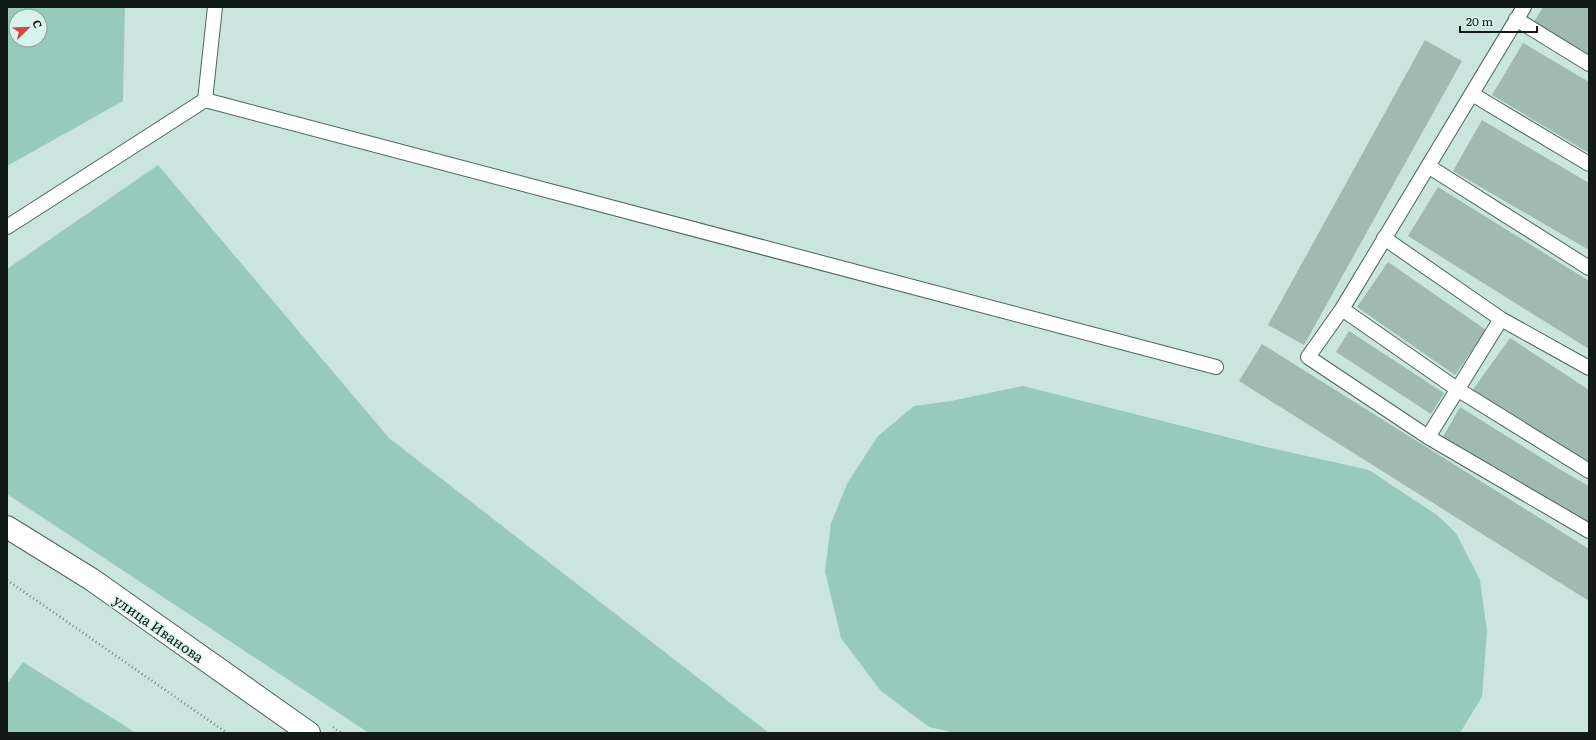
<svg xmlns="http://www.w3.org/2000/svg" width="1596" height="740" font-family="Literata,serif">
<style>
.green{fill:#98cabb;fill-rule:evenodd}
.building{fill:#a0b9b1}
.lines{fill:none;stroke-linecap:round;stroke-linejoin:round}
.service-casing{stroke:#4d645d;stroke-width:16}
.secondary-casing{stroke:#4d645d;stroke-width:24}
.path{stroke:#738580;stroke-width:2.5;stroke-dasharray:1 3;stroke-linecap:butt}
.service{stroke:#fff;stroke-width:14}
.secondary{stroke:#fff;stroke-width:22}
.labels{text-anchor:middle;dominant-baseline:central;stroke-width:3;stroke-linejoin:round;paint-order:stroke}
.street-label{font-size:14px;fill:#111a17;stroke:#d7f2ea}
</style>
<rect width="100%" height="100%" fill="#cae5dd"/>
<!-- green -->
<path class="green" d="M7 7H125L123 101 7 166ZM16 16H40V40H16Z
M158 165 389 438 769 733H369L7 494V269Z
M1023 386 1262 446 1369 470 1437 515 1456 533 1480 580 1487 631 1482 697 1460 733H956L929 727 881 691 841 638 825 571 831 523 848 482 878 436 914 406 951 401Z
M23 662 136 733H7V684Z"/>
<!-- building -->
<path class="building" d="M1543 7H1589V55L1534 22Z
M1425 40 1462 61 1304 345 1268 325Z
M1523 43 1589 82V153L1492 95Z
M1482 120 1589 183V250L1453 171Z
M1438 187 1589 281V349L1408 236Z
M1388 262 1486 330 1455 375 1357 307Z
M1349 331 1444 393 1431 414 1336 352Z
M1510 338 1589 390V463L1472 391Z
M1262 344 1589 549V601L1239 381Z
M1460 407 1559 469 1589 486V527L1540 501 1443 437Z"/>
<g class="lines">
<!-- service casing -->
<g class="service-casing">
<path id="service" d="M1524 7 1342 309 1308 357 1428 437 1589 531
M1516 19 1589 64
M1472 94 1589 164
M205 100 215 7
M1428 166 1589 268
M7 227 205 100 1216 367
M1384 238 1501 319 1589 368
M1342 309 1457 389 1589 471
M1428 437 1501 319"/>
</g>
<!-- secondary casing -->
<g class="secondary-casing">
<path id="secondary" d="M7 527 91 579 309 733"/>
</g>
<!-- path -->
<path class="path" d="M7 580 227 733
M333 727 341 733"/>
<!-- service -->
<use href="#service" class="service"/>
<!-- secondary -->
<use href="#secondary" class="secondary"/>
</g>
<g class="labels">
<!-- street labels -->
<g class="street-label">
<text transform="translate(159 628) rotate(35)">улица Иванова</text>
</g>
</g>
<!-- border -->
<rect width="1596" height="740" fill="none" stroke="#111a17" stroke-width="16"/>
<!-- north arrow -->
<g transform="translate(28 28) rotate(67)"><circle r="19" fill="#d7f2ea" stroke="#889c96"/>
<path d="M0-3L7 15L0 10L-7 15Z" fill="#d54645"/>
<text y="-6" font-size="11" font-weight="bold" text-anchor="middle" fill="#111a17">С</text>
</g>
<!-- scale -->
<path d="M1460 26v6h77v-6" fill="none" stroke="#111a17" stroke-width="2"/>
<text x="1466" y="26" font-size="12" fill="#111a17" stroke="#d7f2ea" stroke-width="3" paint-order="stroke">20 m</text>
</svg>
